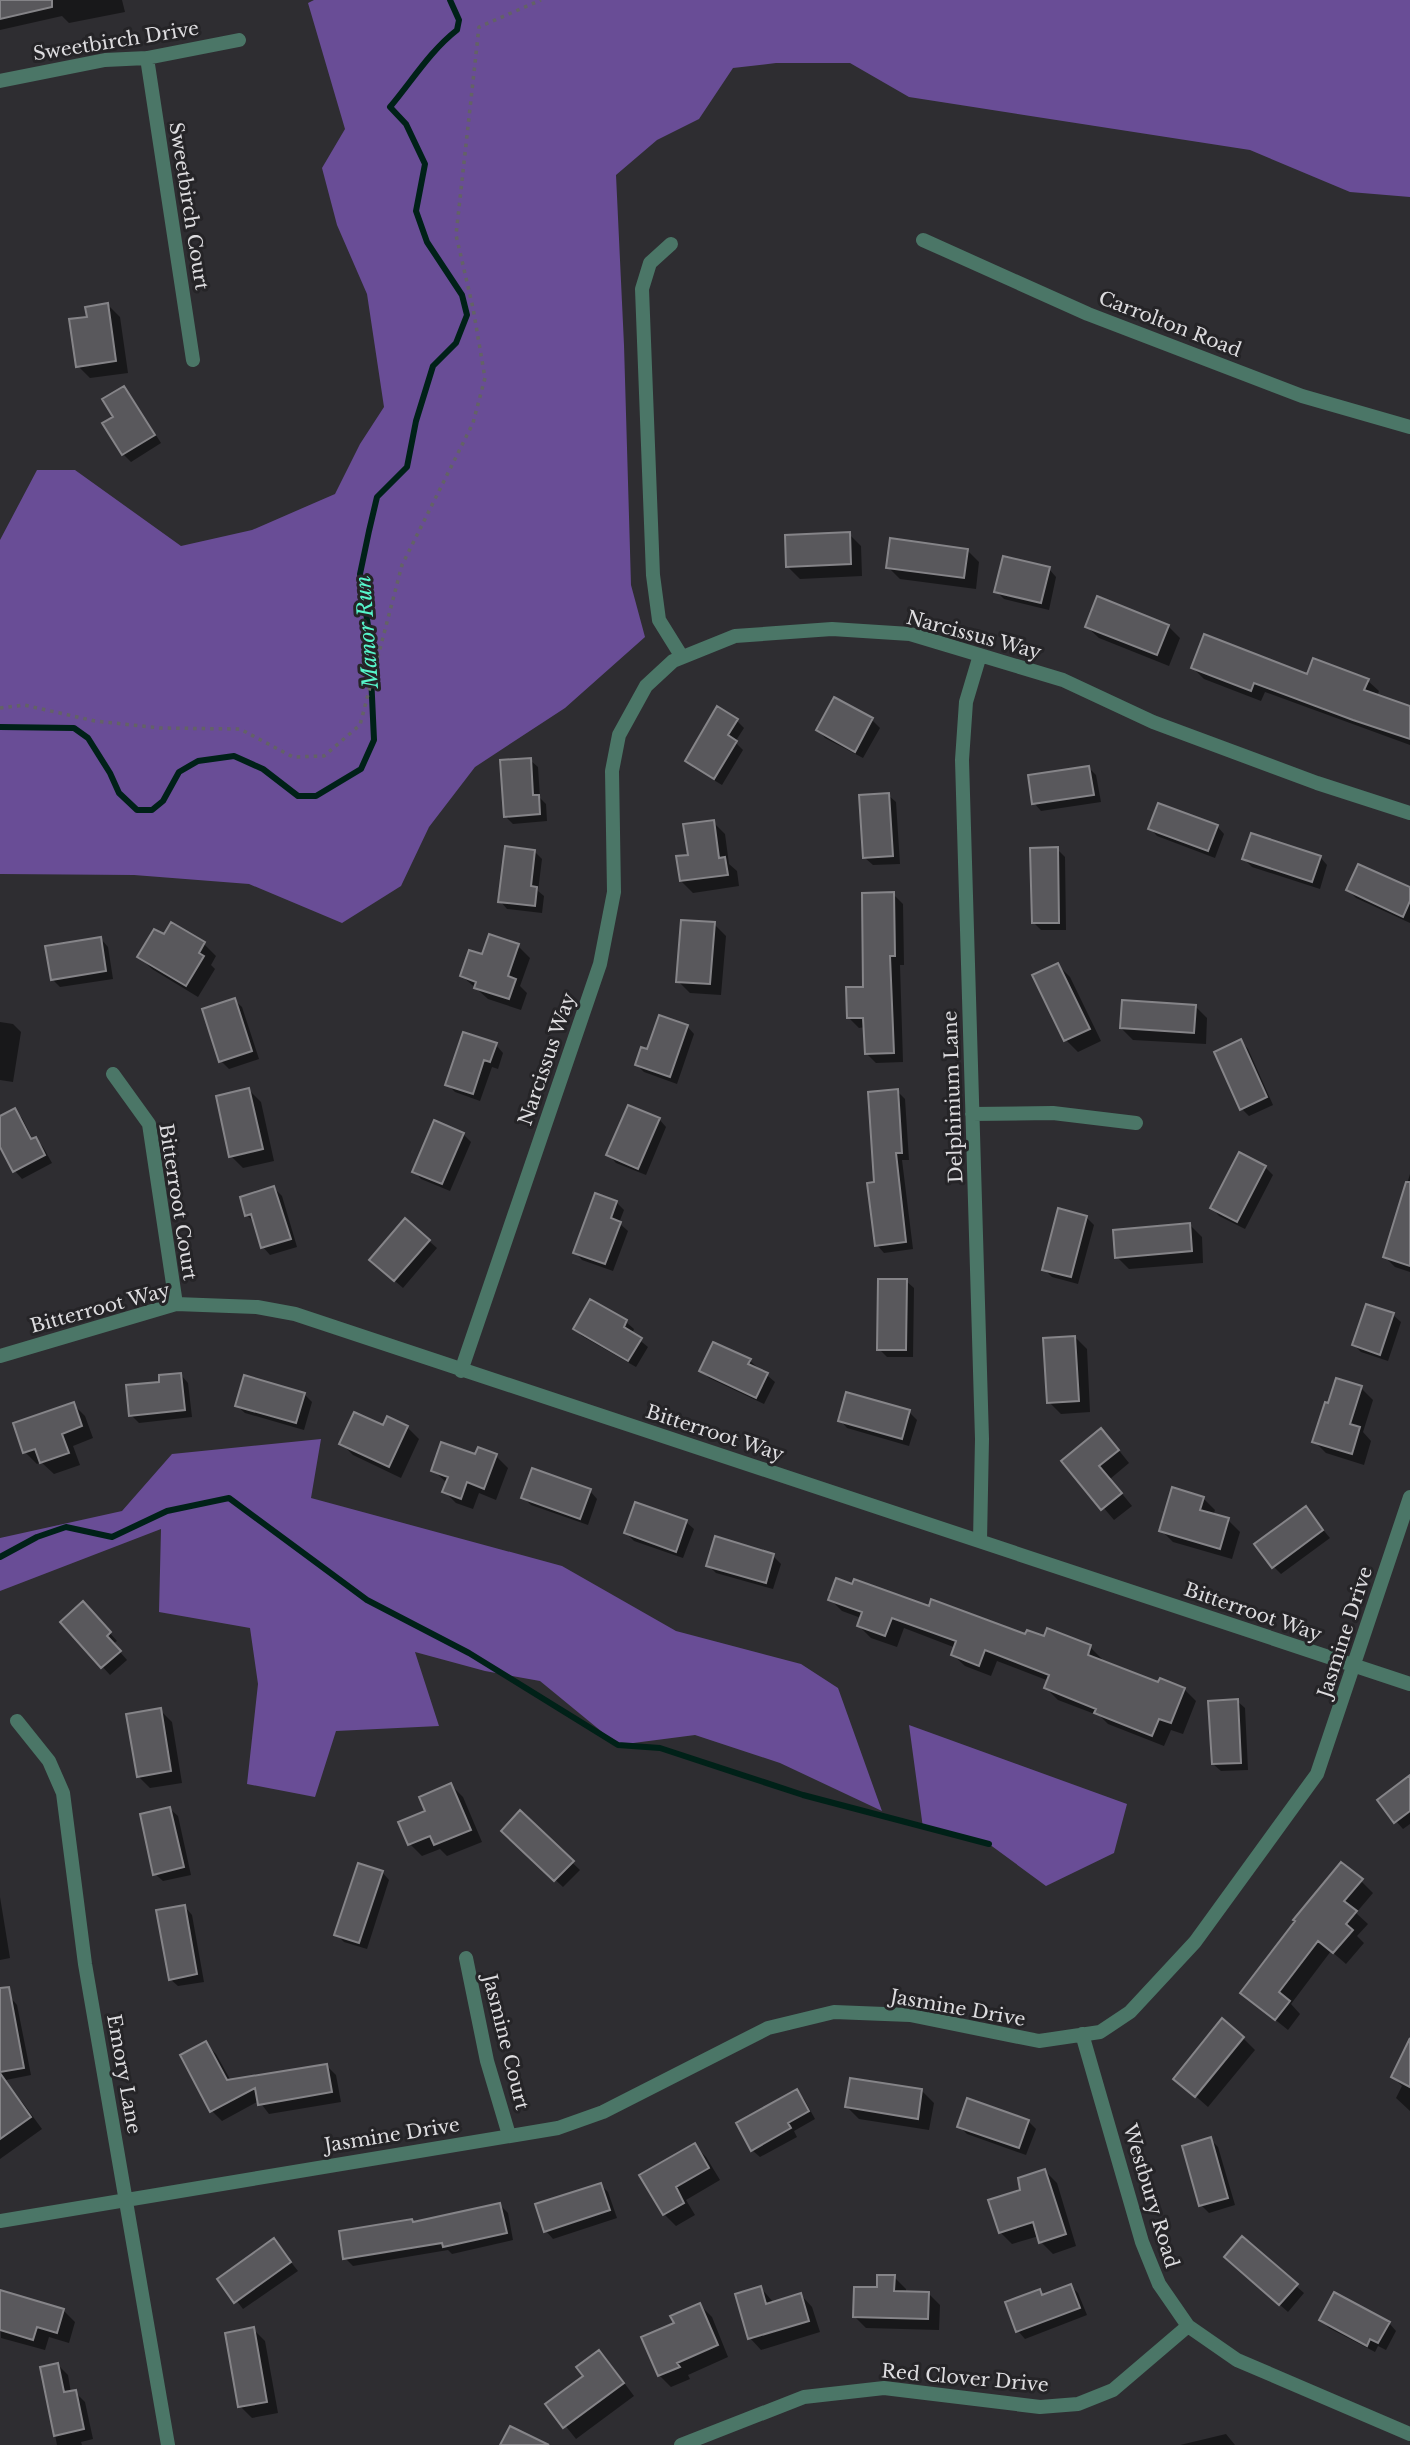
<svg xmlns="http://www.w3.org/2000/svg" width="1410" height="2445" font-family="'Libre Baskerville',serif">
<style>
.forest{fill:#694d96}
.shadow{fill:#0007}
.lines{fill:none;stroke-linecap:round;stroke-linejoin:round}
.stream{stroke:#002118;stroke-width:6}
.building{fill:#59585c;stroke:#858488;stroke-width:2}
.path{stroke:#636266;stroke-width:3.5;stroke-dasharray:3.5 5;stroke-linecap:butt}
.minor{stroke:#4b7667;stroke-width:14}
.labels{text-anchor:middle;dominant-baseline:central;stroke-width:6;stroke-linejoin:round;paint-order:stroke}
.street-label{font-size:19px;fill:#dddcdf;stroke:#252427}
.water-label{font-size:21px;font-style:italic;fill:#56f6cb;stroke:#252427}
</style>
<rect width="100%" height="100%" fill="#2e2d31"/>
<!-- forest -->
<path class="forest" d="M314 0H1410V197L1350 192 1250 150 909 97 850 63H776L733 68 699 119 657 140 616 175 624 345 631 585 645 637 565 708 475 767 429 827 401 886 342 923 249 884 134 875 0 874V540L37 470H75L181 546 252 530 335 494 360 444 384 407 367 294 337 225 322 168 345 129 308 3Z
M321 1439 311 1498 562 1566 676 1631 801 1664 838 1688 882 1811 780 1763 695 1735 618 1745 540 1681 485 1671 415 1652 439 1726 336 1731 315 1797 247 1784 258 1684 250 1628 159 1612 161 1529 0 1591V1538L122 1511 172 1454Z
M909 1725 1127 1804 1114 1853 1046 1886 989 1844 923 1828Z"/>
<!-- shadow -->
<path class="shadow" d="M0 0H122L125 12 69 23 62 16 0 30Z
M108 305 120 317 128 373 90 378 78 366 89 318Z
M124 388 131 396 161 443 131 462 123 454 104 424 115 417Z
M849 534 861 546 862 576 800 579 788 567Z
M967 550 979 562 976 589 900 579 888 567Z
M1049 569 1056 577 1049 610 1004 599 996 591Z
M1168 626 1180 638 1169 666 1099 638 1087 627Z
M1193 668 1368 681 1379 691 1377 696 1410 708V745L1265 692 1261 701 1204 679Z
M834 700 872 720 880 728 863 758 825 738 818 730Z
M736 720 744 728 735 742 743 750 722 785 694 768 687 761Z
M530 760 538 767 540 798 546 804 547 821 513 824 505 816Z
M1089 768 1096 775 1101 802 1041 811 1034 803Z
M888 795 896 802 900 864 873 865 865 858Z
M713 822 725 834 729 864 737 871 739 886 693 893 681 881 690 856Z
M1217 826 1224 834 1215 858 1157 836 1150 828Z
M1057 849 1065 857 1066 930H1041L1033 922Z
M534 851 542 859 538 891 544 896 542 913 507 909 500 901Z
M1320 857 1327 865 1320 889 1252 867 1244 859Z
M1410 889V923L1356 898 1348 890Z
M893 894 903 904 904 965H900L903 1062 876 1063 866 1053 865 1027 859 1028 849 1018 865 988Z
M714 924 726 936 721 995 690 993 678 981Z
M172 925 204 944 216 956 211 965 215 969 198 997 152 969 140 957 165 937Z
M101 939 108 947 113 979 60 987 52 979Z
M518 946 530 958 520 986 527 993 521 1010 488 999 462 976 483 956Z
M1058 965 1070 977 1101 1041 1078 1052 1066 1040Z
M234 1000 242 1007 259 1059 229 1069 221 1061 204 1010Z
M1195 1006 1207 1018 1206 1044 1133 1040 1121 1028Z
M0 1022 13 1024 21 1032 13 1082 0 1080Z
M687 1026 694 1034 677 1084 644 1072 637 1065 648 1051Z
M1241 1041 1248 1049 1273 1105 1249 1116 1242 1109Z
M496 1045 503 1053 498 1069 492 1067 480 1101 455 1092 447 1084Z
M249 1090 261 1102 274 1161 243 1168 231 1156Z
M897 1091 905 1099 909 1160H902L913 1249 884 1253 877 1245Z
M14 1110 22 1118 33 1140 36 1139 43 1147 52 1163 22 1179 15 1171 0 1142V1118Z
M659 1119 666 1127 646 1175 616 1163 609 1155Z
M463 1134 471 1142 450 1191 421 1179 414 1171Z
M1265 1167 1273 1175 1245 1229 1219 1216 1212 1208Z
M1410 1174V1272L1395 1267 1385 1257Z
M274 1188 282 1196 297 1247 270 1255 263 1247 256 1224 247 1215Z
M616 1202 624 1210 619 1223 628 1231 613 1271 582 1260 575 1252Z
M1086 1217 1094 1225 1078 1284 1052 1277 1044 1269Z
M1190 1225 1202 1237 1203 1263 1129 1269 1117 1257Z
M429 1241 437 1248 403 1288 379 1267Z
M906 1281 914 1288 913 1357H887L879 1349Z
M591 1301 626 1322 634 1329 632 1334 648 1347 636 1367 582 1336 575 1329Z
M1393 1315 1401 1322 1388 1361 1361 1352 1354 1345Z
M1075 1337 1087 1349 1090 1412 1061 1414 1049 1402Z
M750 1361 775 1382 764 1404 709 1378 701 1370Z
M181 1375 188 1383 192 1417 139 1423 131 1415 161 1383Z
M1361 1388 1373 1400 1363 1432 1371 1441 1364 1465 1326 1453 1314 1441Z
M304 1394 312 1402 304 1430 245 1413 237 1406Z
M73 1404 85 1416 93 1438 73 1446 80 1465 54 1474 41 1462 37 1464 25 1452Z
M909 1412 917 1420 909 1446 847 1428 840 1420Z
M407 1427 419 1439 401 1478 353 1455 341 1443 383 1428Z
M1113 1443 1129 1463 1110 1479 1132 1506 1114 1520 1064 1461Z
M476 1456H496L508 1468 496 1500 479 1493 473 1509 456 1503 444 1491 447 1483 433 1470Z
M590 1491 597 1499 588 1525 531 1505 523 1497Z
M1203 1498 1215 1510 1213 1516 1228 1520 1240 1532 1232 1559 1173 1542 1161 1530Z
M1305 1508 1330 1538 1281 1574 1273 1566Z
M686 1522 694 1529 683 1558 634 1541 626 1533Z
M773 1556 781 1564 773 1589 716 1573 708 1565Z
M830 1599 930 1608 1026 1636 1090 1647 1102 1659 1101 1662 1159 1684 1184 1689 1196 1701 1183 1734 1171 1730 1164 1746 1108 1724 1100 1716 1058 1700 1046 1688 1049 1681 997 1661 991 1676 965 1666 953 1655 956 1648 904 1628 897 1647 871 1638 859 1626 861 1618 842 1611Z
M90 1611 117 1641 113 1644 127 1660 110 1675 62 1622Z
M1237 1701 1245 1708 1248 1770 1221 1771 1213 1764Z
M160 1710 172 1722 182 1783 150 1788 138 1776Z
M1410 1777V1824L1403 1829 1396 1821Z
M451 1785 463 1797 482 1842 447 1856 440 1849 422 1856 410 1844 401 1823 427 1812Z
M170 1809 178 1816 191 1875 163 1881 155 1874Z
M520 1813 580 1870 563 1887 503 1831Z
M382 1872 389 1880 367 1949 344 1942 336 1934Z
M1361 1881 1373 1893 1356 1913 1368 1924 1357 1936 1364 1943 1346 1964 1331 1951 1291 2004 1300 2014 1288 2030 1242 1993Z
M0 1897 10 1958 0 1960Z
M185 1907 192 1915 204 1982 178 1986 170 1979Z
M10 1997 17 2005 31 2075 6 2080 0 2074V1999Z
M1243 2038 1255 2050 1208 2107 1175 2078Z
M206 2044 216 2054 231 2081 326 2065 336 2075 341 2102 269 2114 259 2101 222 2121 212 2111Z
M1410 2044V2111L1396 2098 1402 2086 1393 2077Z
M11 2091 23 2103 42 2129 0 2159V2098Z
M796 2091 804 2099 815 2119 794 2131 797 2137 760 2157 752 2150Z
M922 2091 934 2103 929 2130 859 2119 847 2107Z
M1028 2121 1036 2129 1026 2155 967 2134 959 2126Z
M1210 2139 1218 2147 1235 2205 1209 2213 1201 2205Z
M694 2145 706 2157 720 2180 686 2200 695 2215 676 2226 664 2214Z
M1045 2171 1057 2183 1076 2246 1053 2254 1041 2242 1039 2236 1012 2244 1000 2232 1022 2192Z
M601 2185 608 2192 617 2218 553 2239 546 2231Z
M500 2205 508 2213 513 2240 452 2254 448 2250 353 2266 345 2258 414 2224Z
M274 2241 298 2271 243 2309 220 2279Z
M1234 2264 1296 2286 1304 2293 1288 2312Z
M894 2277 906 2289V2293H928L940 2305 939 2330 866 2328 854 2316Z
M1071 2286 1078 2293 1087 2315 1025 2339 1018 2331 1007 2303 1039 2291 1044 2296Z
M761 2288 774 2303 801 2295 812 2307 820 2332 761 2350 750 2338Z
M0 2292 63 2310 75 2322 69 2343 49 2337 45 2350 1 2338Z
M700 2305 712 2317 728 2357 688 2375 690 2379 671 2387 659 2375 644 2338 676 2324Z
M1321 2320 1389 2323 1396 2331 1386 2350 1378 2346 1375 2352 1329 2328Z
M253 2329 265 2341 278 2413 252 2418 240 2406Z
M599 2352 610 2364 634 2396 576 2439 548 2404 585 2376Z
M58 2365 68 2375 71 2393 75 2392 85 2402 93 2439 81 2442 82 2445H57L42 2368Z
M1226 2434 1235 2445H1180Z"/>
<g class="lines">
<!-- stream -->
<path class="stream" d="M0 727 74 728 88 738 110 773 119 793 137 810H152L163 801 179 772 198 761 234 756 263 769 298 796H316L361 769 374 740 369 632 360 574 369 531 377 497 407 467 416 421 433 366 456 343 467 315 462 295 427 242 416 211 425 164 406 124 390 107C412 81 430 51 457 30L459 20 450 0
M0 1557 37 1537 66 1527 112 1537 167 1511 229 1498 367 1600 469 1653 618 1745 660 1748 803 1795 989 1844"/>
</g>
<!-- building -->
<path class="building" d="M0 0H52V7L0 19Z
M108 303 116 361 76 367 69 319 87 317 85 307Z
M124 386 155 435 122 455 102 423 113 417 102 399Z
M850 532 851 564 786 567 785 535Z
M890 538 968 549 964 578 886 568Z
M1003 556 1050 567 1041 603 994 592Z
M1097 596 1169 625 1157 655 1085 627Z
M1204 634 1307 674 1313 658 1369 679 1364 690 1410 706V739L1353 720 1254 683 1251 691 1191 668Z
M834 697 873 718 855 752 816 730Z
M717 706 738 719 728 735 737 741 714 779 685 761Z
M531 758 533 795H539L540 814 504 817 500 760Z
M1089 766 1094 795 1032 804 1028 775Z
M889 793 893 856 863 858 859 795Z
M1158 803 1218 825 1208 851 1148 829Z
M714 820 719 858 725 857 728 875 680 881 676 856 688 855 683 824Z
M1251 833 1321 856 1312 882 1242 859Z
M505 846 535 850 531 886 537 887 535 906 498 902Z
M1058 847 1059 923H1032L1030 848Z
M1358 864 1410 887V901L1403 917 1346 890Z
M894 892 895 956H890L894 1053 865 1054 863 1018H847L846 987H863L862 893Z
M681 920 715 922 710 984 676 982Z
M171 922 205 942 199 953 204 956 186 986 137 957 154 929 164 934Z
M489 934 519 944 508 976 516 979 509 999 474 988 476 982 460 976 469 950 482 954Z
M101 937 106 971 51 980 45 946Z
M1058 963 1090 1029 1064 1041 1032 975Z
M235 998 252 1051 219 1062 202 1009Z
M1122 1000 1196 1005 1194 1033 1120 1028Z
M659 1015 688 1025 670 1077 635 1065 641 1047 647 1049Z
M463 1032 497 1043 490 1062 484 1060 473 1094 445 1085Z
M1241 1039 1267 1097 1240 1110 1214 1052Z
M249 1088 263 1149 229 1157 216 1096Z
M898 1089 902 1153H896L906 1242 875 1246 867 1183 874 1182 868 1092Z
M628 1105 660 1118 638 1169 606 1155Z
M15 1108 31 1139 36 1137 45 1155 13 1172 0 1147V1116Z
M434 1120 464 1133 442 1184 412 1172Z
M1239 1152 1266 1166 1237 1222 1210 1208Z
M1406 1182H1410V1266L1383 1257Z
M274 1186 291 1239 261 1248 251 1214 245 1216 240 1197Z
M595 1193 617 1201 611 1218 621 1222 605 1264 573 1253Z
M1058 1208 1087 1216 1071 1277 1042 1270Z
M405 1218 430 1240 394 1281 369 1260Z
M1190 1223 1192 1251 1115 1258 1113 1230Z
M878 1279H907L906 1350H877Z
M590 1299 627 1320 624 1327 642 1338 628 1361 573 1329Z
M1366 1304 1394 1313 1380 1355 1352 1345Z
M1075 1336 1079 1401 1047 1403 1043 1338Z
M713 1342 751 1359 748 1364 768 1373 756 1398 699 1371Z
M181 1373 185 1410 129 1416 126 1385 159 1382V1375Z
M244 1375 305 1393 296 1423 235 1406Z
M1336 1378 1362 1386 1350 1424 1360 1427 1352 1454 1312 1442 1325 1402 1328 1403Z
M846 1392 910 1410 902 1439 838 1421Z
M74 1402 82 1426 62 1434 69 1453 40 1463 35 1449 23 1453 13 1423Z
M354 1412 383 1425 387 1416 408 1426 389 1467 339 1444Z
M1101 1428 1119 1450 1099 1466 1122 1493 1101 1510 1061 1461Z
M441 1442 475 1454 478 1447 497 1454 484 1489 467 1482 461 1499 442 1492 448 1477 431 1471Z
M532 1468 591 1489 580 1519 521 1498Z
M1172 1487 1204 1497 1200 1510 1229 1518 1220 1549 1159 1531Z
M635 1502 687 1520 676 1552 624 1533Z
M1306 1506 1323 1530 1272 1568 1254 1544Z
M715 1536 774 1554 766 1583 706 1566Z
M836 1578 852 1584 854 1579 929 1606 931 1599 1025 1634 1027 1630 1044 1636 1047 1628 1091 1645 1088 1655 1158 1682 1160 1678 1185 1688 1171 1723 1159 1719 1152 1736 1094 1713 1096 1709 1044 1688 1049 1675 985 1650 979 1666 951 1655 956 1641 892 1618 885 1636 857 1626 862 1612 828 1600Z
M83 1601 111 1632 107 1636 121 1651 101 1668 60 1622Z
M1238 1699 1241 1763 1212 1764 1208 1701Z
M161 1708 171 1771 137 1777 126 1714Z
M1410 1775V1811L1394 1823 1377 1800Z
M451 1783 471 1830 434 1845 430 1836 408 1845 398 1822 425 1811 419 1797Z
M170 1807 184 1867 153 1875 140 1814Z
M520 1810 574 1861 554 1881 501 1831Z
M1341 1862 1363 1879 1344 1901 1357 1911 1346 1924 1353 1930 1333 1953 1318 1941 1279 1992 1290 2001 1275 2020 1240 1993 1295 1921 1293 1920Z
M358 1863 383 1871 359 1943 334 1935Z
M185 1905 197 1974 169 1980 156 1910Z
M9 1987 24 2068 0 2072V1988Z
M1222 2018 1244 2037 1195 2097 1173 2079Z
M1410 2038V2087L1391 2077Z
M206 2041 227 2080 327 2064 332 2092 258 2105 255 2088 210 2112 180 2055Z
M0 2073 31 2117 0 2139Z
M850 2078 922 2089 918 2119 845 2107Z
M797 2089 809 2111 788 2123 791 2128 751 2151 736 2123Z
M967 2098 1029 2120 1019 2148 957 2127Z
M1211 2137 1228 2198 1199 2206 1182 2146Z
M695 2143 709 2168 676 2187 684 2203 663 2215 639 2175Z
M1045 2169 1066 2234 1039 2243 1033 2222 999 2233 988 2200 1020 2190 1018 2178Z
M601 2183 610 2210 544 2232 535 2204Z
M500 2203 507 2233 443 2247 442 2243 343 2259 339 2231 412 2219 413 2222Z
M1242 2236 1298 2284 1279 2305 1224 2257Z
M274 2238 291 2262 234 2303 217 2279Z
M877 2275H895L894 2291 929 2292 928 2319 853 2317 854 2287H877Z
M1071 2284 1080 2308 1016 2332 1005 2302 1040 2289 1042 2295Z
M761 2286 766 2304 801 2293 809 2321 748 2339 735 2294Z
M0 2290 64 2309 57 2333 37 2327 33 2340 0 2330Z
M1334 2292 1390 2322 1378 2343 1370 2339 1367 2346 1319 2320Z
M700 2303 718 2345 677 2363 680 2367 658 2376 641 2337 674 2323 670 2316Z
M254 2327 267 2402 238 2407 225 2333Z
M599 2350 624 2383 563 2428 545 2404 583 2376 576 2367Z
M58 2363 64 2392 76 2390 84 2429 54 2436 40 2367Z
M510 2426 549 2445H500Z"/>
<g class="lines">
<!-- path -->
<path class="path" d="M0 708 24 705 95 721 160 728 240 729 293 757 324 756 360 725 402 565 473 423 485 378 473 308 456 235 479 27 541 0"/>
<!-- minor -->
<path class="minor" d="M147 58 193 360
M0 81 105 60 147 58 239 40
M923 240 1088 314 1302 396 1410 427
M671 244 650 263 642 289 653 575 659 620 682 657
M113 1074 149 1124 176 1304
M972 1114 1053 1113 1136 1123
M0 1356 176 1304 257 1307 295 1314 1410 1684
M461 1371 600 964 614 892 612 771 619 735 646 686 673 661 735 636 832 629 910 634 1063 680 1153 722 1317 783 1410 813
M980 1541 982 1439 962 760 966 702 980 655
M17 1721 49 1761 63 1793 85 1964 168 2445
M466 1958 487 2061 509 2135
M1082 2034 1142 2242 1159 2284 1188 2326 1237 2360 1410 2434
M0 2221 558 2128 603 2112 768 2028 834 2012 910 2015 1039 2041 1100 2032 1130 2012 1195 1942 1317 1774 1410 1497
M681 2445 804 2397 884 2388 1040 2407 1078 2404 1113 2390 1188 2326"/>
</g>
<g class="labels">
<!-- street labels -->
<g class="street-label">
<text transform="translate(116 41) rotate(-9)">Sweetbirch Drive</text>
<text transform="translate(189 206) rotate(81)">Sweetbirch Court</text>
<text transform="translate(1170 324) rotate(21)">Carrolton Road</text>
<text transform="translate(974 635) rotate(15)">Narcissus Way</text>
<text transform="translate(547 1059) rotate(-71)">Narcissus Way</text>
<text transform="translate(953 1097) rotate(-92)">Delphinium Lane</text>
<text transform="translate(178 1202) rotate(81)">Bitterroot Court</text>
<text transform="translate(100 1308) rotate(-15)">Bitterroot Way</text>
<text transform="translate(715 1433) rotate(18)">Bitterroot Way</text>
<text transform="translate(1253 1612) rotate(19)">Bitterroot Way</text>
<text transform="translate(1345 1632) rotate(-72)">Jasmine Drive</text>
<text transform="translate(958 2008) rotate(10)">Jasmine Drive</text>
<text transform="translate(506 2042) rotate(76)">Jasmine Court</text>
<text transform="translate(124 2074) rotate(80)">Emory Lane</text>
<text transform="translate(392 2135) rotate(-9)">Jasmine Drive</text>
<text transform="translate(1151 2196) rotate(73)">Westbury Road</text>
<text transform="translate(965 2378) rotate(5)">Red Clover Drive</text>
</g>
<!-- water labels -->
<g class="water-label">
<text transform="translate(367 632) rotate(-94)">Manor Run</text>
</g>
</g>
</svg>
